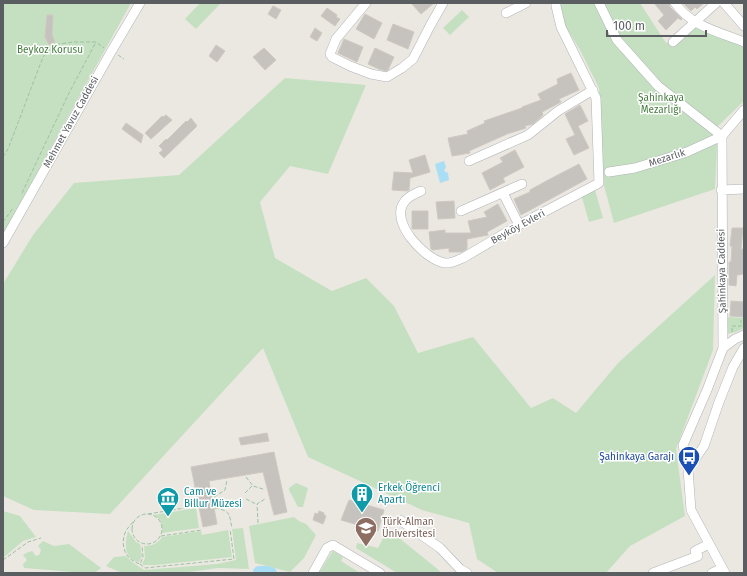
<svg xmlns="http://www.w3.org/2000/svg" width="747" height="576" font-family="'Fira Sans',sans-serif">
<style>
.green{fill:#c5e0c1}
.water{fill:#a9def4}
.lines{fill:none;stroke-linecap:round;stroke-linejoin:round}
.river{stroke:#a9def4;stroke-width:12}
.building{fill:#c6c3be;stroke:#cfc8c1}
.minor-casing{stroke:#afb3b6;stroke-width:10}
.path{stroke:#9cc2a1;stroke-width:1;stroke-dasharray:4 2;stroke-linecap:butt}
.minor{stroke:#fff;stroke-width:9}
.labels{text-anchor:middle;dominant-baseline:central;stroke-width:3;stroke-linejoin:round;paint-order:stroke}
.park-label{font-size:10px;fill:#447c3e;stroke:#fff}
.street-label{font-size:10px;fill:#5a5e61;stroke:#fff}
.transit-label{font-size:10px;fill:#164399;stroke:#fff;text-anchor:end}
.culture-label{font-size:10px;fill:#0d838f;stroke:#fff;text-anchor:start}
.education-label{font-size:10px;fill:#785e54;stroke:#fff;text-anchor:start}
</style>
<rect width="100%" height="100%" fill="#ebe8e2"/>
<!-- green -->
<path class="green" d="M3 3H131L3 234Z
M200 3H221L196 29 185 19Z
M558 3H640L666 43 695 22 744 44V101L718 126 715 189 614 223 602 178 599 88 580 50 564 24Z
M462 10 469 17 450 35 443 28Z
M285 78 366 85 328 174 290 166 260 202 275 258 332 291 366 278 394 306 418 353 473 337 531 408 553 398 576 413 618 363 715 275 713 350 676 449 685 516 630 546 606 573H498L477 559 469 523 422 510 308 457 263 348 110 514 34 510 3 496V284L33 235 74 183 179 175Z
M595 190 603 218 589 222 581 194Z
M728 317 744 318V328L736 332 727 334Z
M296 483 308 488 303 507H298L289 490V488Z
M196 508 199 528 162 533C163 525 161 519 154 515Z
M3 511 20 516 36 537 23 541 3 558Z
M294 517 299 521 306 524 316 535 304 558 290 572 255 563 249 526Z
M243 528 249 569 218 568 182 573H122L106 566 114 557 126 556 132 562 144 570 217 564 236 560 232 529Z
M388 529 435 567 442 573H397L356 548 357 543 378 548Z
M228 530 232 557 156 565H144L142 564 145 558 144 546C151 546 158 544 162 537L201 531 202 535Z
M128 531 136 542 140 544 142 556 139 562C123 559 125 543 128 531Z
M43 541 54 546 69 544 101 568 96 572 85 573 24 568 23 564 27 560 23 555 26 553 32 551 36 556 39 555 41 550 38 546Z
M333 551 343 557 341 561 360 573H319L332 552Z"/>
<!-- water -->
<path class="water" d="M444 161 446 167 444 171 448 173 449 180 440 183 435 164Z"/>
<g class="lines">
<!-- river -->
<path class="river" d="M259 572H267L271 573"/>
</g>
<!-- building -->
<path class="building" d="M411 3H434L421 14Z
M654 3H669L670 7 682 19 681 20 678 18 666 30 658 21 664 15Z
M683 3H704L697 9 695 7 691 11Z
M273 6 281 10 276 19 268 14Z
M327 8 337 15 336 17 340 19 335 26 321 16Z
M365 14 382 23 374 39 356 29Z
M47 15H53L52 35 55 42 49 45 45 37Z
M393 24 414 32 408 49 387 40Z
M315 28 322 33 317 41 310 37Z
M344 39 363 47 357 62 338 53Z
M216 45 225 51 217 62 209 56Z
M264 48 276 60 265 70 253 57Z
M375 48 394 57 388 70 386 71 379 69 368 64Z
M571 73 579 90 559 99 561 102 542 112 543 115 533 124 525 126 526 128 507 134 469 151 470 153 452 156 448 138 468 134 467 131 485 123 484 121 522 108V107L541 100 538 94 558 84 557 79Z
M580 105 588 121 578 126 589 148 574 155 566 139 575 135 565 114Z
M166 115 172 120 151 139 145 133 162 116 163 117Z
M191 118 197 126 164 158 159 153 163 150 159 146 166 139 167 140 186 121 187 122Z
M126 123 143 135 141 143 122 129Z
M515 150 524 167 503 178 505 182 490 190 482 173 503 162 500 158Z
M425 155 430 172 410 178 409 190 407 191 392 190 394 172 413 173 409 160Z
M579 164 587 179 521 215 514 199 530 192V190L550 179Z
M454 201 455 218 438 219 436 202Z
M498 204 507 221 487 232 488 235 467 239V249L462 252H449V248L432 250 431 249 429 232 445 230V233H471L468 221 487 217 484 212Z
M412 211H428V229H412Z
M732 228H743L741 249H744V274L737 275 736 286 729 285V262H731L732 246H730Z
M731 301 744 302V317L730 316Z
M267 433 269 441 241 445 239 438Z
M274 452 287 512 274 515 263 472 209 481 217 524 203 527 191 467Z
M349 500 384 510 378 531 341 520Z
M319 511 324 513V515L326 516 323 524 313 520 315 513 318 514Z"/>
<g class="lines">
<!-- minor casing -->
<g class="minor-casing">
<path id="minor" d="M366 3 336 39 330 54 332 57 350 66 371 74 387 77 402 68 413 59 430 26 443 3
M599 3 617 40 658 86 722 136 723 348 707 390 683 445 688 469 691 510 725 573
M675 3C691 26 719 32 744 42
M724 3 744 26
M506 13 526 3
M673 42 716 3
M469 161 528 135 558 111 593 90
M609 172 635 168 687 152 722 136 744 110
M721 190 744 189
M421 191C416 193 409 196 405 201 388 221 425 260 445 263 451 264 457 260 463 258L519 225 599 183 596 98 561 27 556 6V3
M503 193 519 225
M461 211 522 184
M3 243 111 52 140 3
M723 348 735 339 744 335
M688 469 704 446 719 402 733 367 744 348
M400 520 440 548 460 569 467 573
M313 573 327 548 333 545 380 573
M653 573 698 556 695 551 709 544
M712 573 722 568"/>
</g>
<!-- path -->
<path class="path" d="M118 55 124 59
M3 157 8 149 43 57 50 49 59 44 74 42H96L104 48
M22 193 69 93 96 42
M3 222 13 208
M732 332V326H741V320
M246 477 253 486 263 489
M245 493 252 486
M214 497 225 490 227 480
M246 499 256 504
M215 508C231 511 229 514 232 528
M132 529a15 15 0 1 1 30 0a15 15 0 1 1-30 0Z
M148 514 197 506
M133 522C130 526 126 529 125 533 120 547 126 560 140 564L143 557 142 545
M258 523 257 504 265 499
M161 536 202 530
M3 560 28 542 41 538
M140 564 145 568 234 559 230 529"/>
<!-- minor -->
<use href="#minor" class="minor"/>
</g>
<!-- icons -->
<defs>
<g id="bus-pin" transform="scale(1.15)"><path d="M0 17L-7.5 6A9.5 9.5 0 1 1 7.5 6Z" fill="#1a4fb4" stroke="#fff"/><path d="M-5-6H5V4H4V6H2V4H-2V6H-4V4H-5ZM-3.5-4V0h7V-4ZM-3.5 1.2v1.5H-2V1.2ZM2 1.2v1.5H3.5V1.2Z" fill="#fff"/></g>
<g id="building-pin" transform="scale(1.15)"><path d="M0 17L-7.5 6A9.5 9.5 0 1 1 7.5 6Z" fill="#0f9aa8" stroke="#fff"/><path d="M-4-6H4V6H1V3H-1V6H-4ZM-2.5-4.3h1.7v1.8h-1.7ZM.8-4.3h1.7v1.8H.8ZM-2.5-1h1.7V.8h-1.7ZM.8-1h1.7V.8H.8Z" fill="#fff"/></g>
<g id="museum-pin" transform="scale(1.15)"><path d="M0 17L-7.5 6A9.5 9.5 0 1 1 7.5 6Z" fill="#0f9aa8" stroke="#fff"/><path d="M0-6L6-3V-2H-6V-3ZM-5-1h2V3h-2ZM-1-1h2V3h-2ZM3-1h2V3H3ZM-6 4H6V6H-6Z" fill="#fff"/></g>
<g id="university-pin" transform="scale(1.15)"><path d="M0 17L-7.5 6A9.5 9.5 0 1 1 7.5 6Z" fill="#8d6e63" stroke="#fff"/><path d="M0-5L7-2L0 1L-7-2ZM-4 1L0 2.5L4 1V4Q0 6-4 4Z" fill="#fff"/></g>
</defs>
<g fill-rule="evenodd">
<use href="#bus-pin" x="689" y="457"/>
<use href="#building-pin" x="362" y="494"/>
<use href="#museum-pin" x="168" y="498"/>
<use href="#university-pin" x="366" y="528"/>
</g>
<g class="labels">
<!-- park labels -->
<g class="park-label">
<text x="50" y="50">Beykoz Korusu</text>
<text x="661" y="98">Şahinkaya<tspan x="661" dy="12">Mezarlığı</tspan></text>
</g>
<!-- street labels -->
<g class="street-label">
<text transform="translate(71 122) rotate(-61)">Mehmet Yavuz Caddesi</text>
<text transform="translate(667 158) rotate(-18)">Mezarlık</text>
<text transform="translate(518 227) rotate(-29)">Beyköy Evleri</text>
<text transform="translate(722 271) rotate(-91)">Şahinkaya Caddesi</text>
</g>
<!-- transit labels -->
<g class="transit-label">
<text x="674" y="457">Şahinkaya Garajı</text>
</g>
<!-- culture labels -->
<g class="culture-label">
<text x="378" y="488">Erkek Öğrenci<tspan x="378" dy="12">Apartı</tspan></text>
<text x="184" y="492">Cam ve<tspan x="184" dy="12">Billur Müzesi</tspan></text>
</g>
<!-- education labels -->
<g class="education-label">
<text x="382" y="522">Türk-Alman<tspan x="382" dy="12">Üniversitesi</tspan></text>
</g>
</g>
<!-- border -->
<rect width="747" height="576" fill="none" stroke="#5a5e61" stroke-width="8"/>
<!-- scale -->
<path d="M607 30v6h99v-6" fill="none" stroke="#5a5e61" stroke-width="2"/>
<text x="613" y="30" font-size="12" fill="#5a5e61" stroke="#ffffff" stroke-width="3" paint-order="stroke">100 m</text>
</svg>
